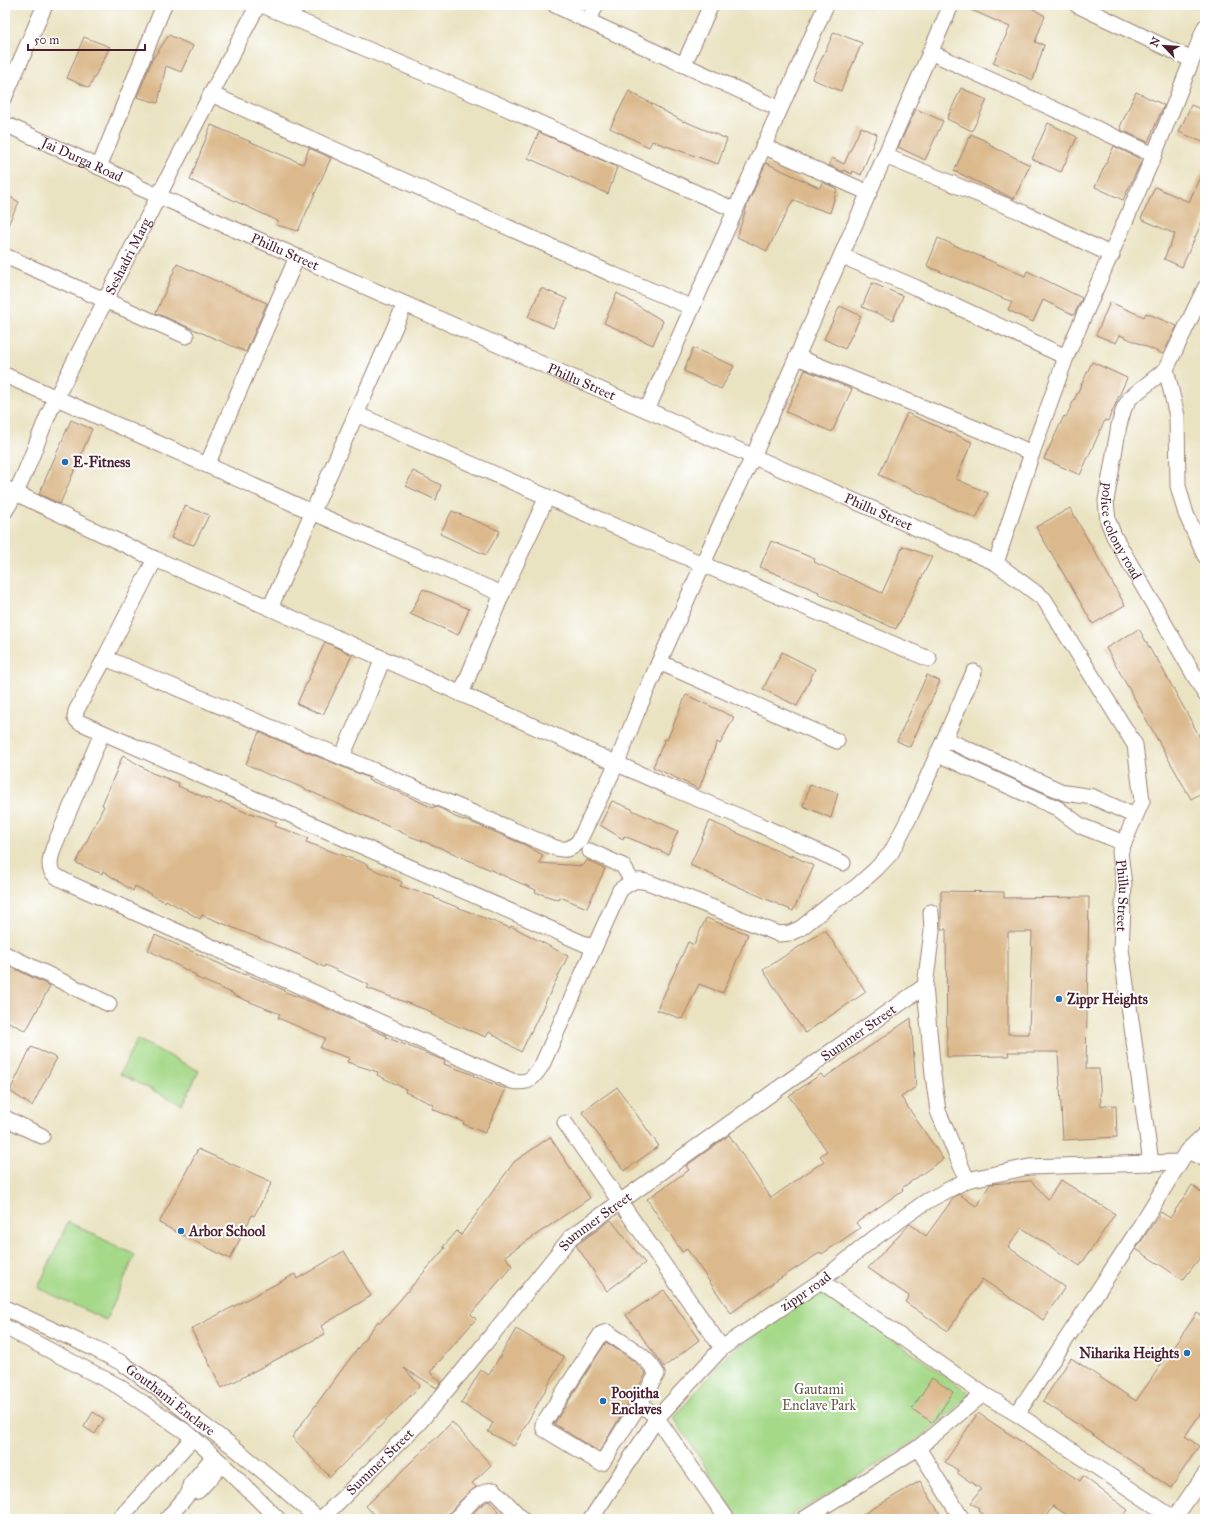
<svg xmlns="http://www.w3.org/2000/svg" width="1210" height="1524" font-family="'IM FELL Great Primer',serif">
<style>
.green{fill:#a5d989;stroke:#787c5a}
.building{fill:#dbb98c;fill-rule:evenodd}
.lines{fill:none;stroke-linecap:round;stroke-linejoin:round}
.minor-casing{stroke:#9a8176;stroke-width:17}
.minor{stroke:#fff;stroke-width:15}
.poi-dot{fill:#1f6fb2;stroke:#fff;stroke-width:1.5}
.labels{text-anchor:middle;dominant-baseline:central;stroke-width:4;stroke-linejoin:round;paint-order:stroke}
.street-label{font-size:14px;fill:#4a1f2b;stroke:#fff}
.poi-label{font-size:14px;font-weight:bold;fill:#4a1f2b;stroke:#fff;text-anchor:start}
.park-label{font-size:14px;fill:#655747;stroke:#fff}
</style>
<rect width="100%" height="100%" fill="#fff"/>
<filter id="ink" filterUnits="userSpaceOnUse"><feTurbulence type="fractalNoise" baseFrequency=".025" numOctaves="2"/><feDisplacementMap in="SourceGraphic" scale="8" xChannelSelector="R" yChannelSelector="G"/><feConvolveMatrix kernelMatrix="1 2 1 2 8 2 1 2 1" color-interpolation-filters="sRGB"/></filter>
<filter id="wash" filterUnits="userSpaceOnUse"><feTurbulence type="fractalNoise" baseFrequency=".012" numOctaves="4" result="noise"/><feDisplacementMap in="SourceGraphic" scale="16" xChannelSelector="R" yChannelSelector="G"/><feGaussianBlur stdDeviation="0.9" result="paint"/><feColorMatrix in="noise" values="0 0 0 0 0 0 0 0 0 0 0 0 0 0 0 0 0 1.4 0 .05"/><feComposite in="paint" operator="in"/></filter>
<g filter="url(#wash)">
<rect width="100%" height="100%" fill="#eae3c2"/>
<!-- green -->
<path class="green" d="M137 1039 199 1071 182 1105 120 1074Z
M68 1222 135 1255 106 1320 38 1288Z
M821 1288 971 1395 916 1441 786 1519H739L674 1418 726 1356Z"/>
<g id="blocks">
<!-- building -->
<path class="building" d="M960 5H1027L1045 16 1035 42 1044 45 1033 80 993 63 1010 27Z
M834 32 862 43 841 91 812 79Z
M169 35 193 46 181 72 166 66 158 103 137 97 152 60Z
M84 37 110 47 89 88 67 78Z
M961 88 987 100 972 131 947 119Z
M629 91 684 122V121L727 139 718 164 652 141 649 147 610 128Z
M1136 92 1164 105 1148 142 1121 130 1122 128 1120 127Z
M1191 105 1205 111V143L1179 132Z
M916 109 943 121 925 160 898 147Z
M1048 123 1077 137 1061 172 1032 159Z
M211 125 303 164 309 148 331 158 298 231 277 225 278 221 190 180Z
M861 127 877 134 861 175 853 171 852 174 843 170V172L829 165 832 158 844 164Z
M539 132 617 167 608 194 528 158Z
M971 134 990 143 989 145 1030 165 1014 199 954 171Z
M1114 146 1140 159 1139 161 1141 162 1123 200 1095 187Z
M766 163 820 188 822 182 837 189 830 213 793 200 767 251 737 237 748 203Z
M1205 165V215L1182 267 1164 259 1175 234 1141 219 1155 187 1189 202Z
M5 194 19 202 5 231Z
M938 238 1025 276 1027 271 1082 298 1074 315 1043 300 1033 322 1008 310 1012 302 927 266Z
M177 264 267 303 246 352 156 313Z
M872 283 903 296 893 320 862 307Z
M541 288 567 299 553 328 528 317Z
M617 293 663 321 653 345 604 323Z
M1110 302 1144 317 1146 313 1177 326 1163 354 1120 335 1116 343 1096 335Z
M840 306 861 316 845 349 824 339Z
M693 348 734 366 721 389 684 371Z
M1092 362 1127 378 1108 421 1105 420 1080 475 1044 459 1064 416 1066 417Z
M805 370 852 389 832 432 786 412Z
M907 413 972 442 956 479 988 493 976 518 879 475Z
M71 420 92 429 60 504 39 494Z
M413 471 441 485 436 500 406 486Z
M185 506 209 515 194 545 171 538Z
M1070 508 1125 605 1093 624 1036 527Z
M452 511 500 531 486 555 440 534Z
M771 541 815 559 814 562 882 593 903 546 932 557 896 629 818 594 819 592 760 567Z
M423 589 469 609 458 635 410 614Z
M1139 629 1155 658 1156 657 1201 739 1205 736V791L1191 799 1106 648Z
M325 642 352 655 323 715 297 704Z
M782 652 815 669 797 706 763 689Z
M927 675 940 681 910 747 897 741Z
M686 695 734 717 720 744 717 742 699 789 653 767 665 739 667 740Z
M259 732 369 778 368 780 397 791 433 808 434 806 442 809 455 817 478 825 525 845 543 855 539 863 583 866 587 860 605 869 587 908 560 897 559 900 535 892 536 890 441 848 412 837 296 785 272 775 271 776 246 764Z
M123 755 152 773 179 783 178 786 220 804 221 802 250 814 251 813 277 822 275 826 308 838 306 842 369 865 368 867 402 882 400 886 435 897 434 898 510 928 511 926 568 956 521 1052 489 1032 486 1037 455 1025 431 1014 432 1012 367 988 369 985 325 965 324 967 300 955 202 915 200 919 166 900 165 902 135 886 133 891 103 871 102 874 76 863 104 806 102 805Z
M810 785 838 793 831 818 803 806Z
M612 801 632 809V810L678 831 668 854 624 836 623 839 600 825Z
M710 821 791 857V855L814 866 793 911 690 865Z
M941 891 1004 892V898L1089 897 1086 1069H1099L1101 1106 1116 1105 1117 1137 1063 1140 1058 1052H1008L1009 1056 947 1057 946 929H941ZM1008 932H1032L1029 1034H1008Z
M706 918 748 934 723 993 699 984 682 1019 657 1010 688 942 694 945Z
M825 930 866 992 805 1033 763 970Z
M155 935 245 975 246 974 284 990 283 991 317 1004 387 1036 386 1037 445 1061 444 1064 474 1075 473 1076 506 1089 485 1133 463 1124 464 1122 432 1109 434 1105 405 1092 406 1089 377 1075 378 1072 347 1062 349 1058 320 1048 325 1038 278 1018 280 1014 233 995 234 994 195 977 196 975 148 950Z
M5 964 50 986 26 1031 5 1020Z
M911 1018 916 1087 901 1097 943 1159 902 1188 903 1190 856 1223 860 1228 822 1254 821 1252 773 1283 731 1313 687 1249 682 1252 647 1199 689 1170 686 1166 729 1135 771 1198 824 1161 820 1156 827 1151 789 1096 821 1074 824 1078Z
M31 1047 57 1058 32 1106 10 1091Z
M617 1087 659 1146 624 1171 582 1112Z
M550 1137 590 1198 505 1256 512 1266 471 1314 476 1319 430 1372 441 1382 437 1388 404 1368 420 1386 330 1477 292 1437 378 1321 380 1323 445 1248 443 1247 457 1231 461 1235 514 1162Z
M198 1149 272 1182 254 1216 252 1215 230 1259 159 1223Z
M1061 1180 1115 1214 1080 1266 1022 1228 1008 1247 1065 1287 1043 1320 982 1279 948 1331 905 1302 909 1296 868 1268 910 1224 926 1236 955 1196 959 1194 977 1207 990 1184 1031 1181 1048 1199Z
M1192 1185 1205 1195V1251L1183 1280 1136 1249 1161 1212 1170 1218Z
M611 1220 645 1263 607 1291 576 1245Z
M344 1251 371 1296 321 1326 325 1334 222 1388 191 1329 295 1274 297 1279Z
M664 1290 699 1340 664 1367 626 1315Z
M1197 1313 1205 1318V1407L1185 1436 1199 1446 1171 1488 1043 1401 1071 1358 1136 1401Z
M516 1329 564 1357 514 1446 488 1432 493 1423 461 1403 481 1370 489 1375Z
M606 1342 635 1362 646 1374 599 1452 554 1424Z
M932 1378 953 1392 933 1423 912 1409Z
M93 1412 104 1419 95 1434 84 1427Z
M978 1413 1080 1481 1083 1476 1128 1510 1121 1519H1073L1053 1506 1044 1519H989L978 1511 979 1508 971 1503 981 1489 957 1473 959 1471 945 1462Z
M452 1422 491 1465 472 1483 476 1487 462 1499 449 1513 447 1519H378L366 1506Z
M920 1481 943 1519H855Z
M489 1500 506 1519H468L479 1507Z"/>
</g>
</g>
<g filter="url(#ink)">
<use href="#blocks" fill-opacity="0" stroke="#9a8176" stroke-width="1"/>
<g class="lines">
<!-- minor casing -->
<g class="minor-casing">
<g id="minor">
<path d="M262 5 488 100 735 210"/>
<path d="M555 5 588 21"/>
<path d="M596 5 588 21 780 109"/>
<path d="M1077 5 1192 60 1205 27"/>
<path d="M930 52 1154 155"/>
<path d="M684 64 711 5"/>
<path d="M211 94 614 275 691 307"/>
<path d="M5 96 45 5"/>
<path id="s1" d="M5 124 134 183 138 187 996 563 1044 599 1135 745 1142 801 1120 852 1124 885 1121 949 1151 1163"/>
<path d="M763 146 869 193"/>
<path d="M885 156 1024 213 1112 255"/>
<path d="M99 167 164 5"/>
<path d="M5 256 186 336"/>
<path d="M842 256 917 288 1066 357"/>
<path id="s2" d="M1205 288 1166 369 1130 398 1124 408 1119 425 1106 501 1108 521 1114 536 1205 694"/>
<path d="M797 357 982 431 1032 453 996 563"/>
<path d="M1166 369 1177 416 1178 486 1186 514 1205 556"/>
<path d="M5 375 312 512 502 594 547 497"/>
<path d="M647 410 826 5"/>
<path d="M356 414 702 564 929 659"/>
<path d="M1032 453 1066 357 1154 155 1192 60"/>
<path d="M207 465 297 257"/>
<path d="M5 488 155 559 270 608 669 787 760 825 843 863"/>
<path id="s3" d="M5 511C29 474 39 429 60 390 125 261 190 133 258 5"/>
<path d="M155 559 105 658 76 711 75 718 79 722 594 948"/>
<path d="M270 608 405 304"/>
<path d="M105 658 342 757 553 847C564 851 571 850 579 841L617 763 637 712 726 512 753 457 951 5"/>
<path d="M659 662 837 741"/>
<path d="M461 694 502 594"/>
<path d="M102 733 53 849C46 873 51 874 71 884L512 1081C530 1084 532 1079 542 1065L620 890C633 880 637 878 653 884L779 934 790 933 801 928 833 902 856 887 876 869 891 853 912 812 974 672"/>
<path d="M945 739 1065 793 1093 797 1135 816"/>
<path d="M938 754 1057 808 1081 826 1124 843"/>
<path d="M342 757 383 659"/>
<path d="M590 851 623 866 632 881"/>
<path d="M931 912 932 931 925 986 933 1075 938 1111 967 1180"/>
<path d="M5 954 109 1004"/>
<path d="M5 1118 42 1136"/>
<path d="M565 1123 722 1348"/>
<path d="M1187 1151 1205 1134"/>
<path d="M821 1281 983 1394 1017 1414 1175 1519"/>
<path id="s4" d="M5 1308 95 1349 122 1363 158 1389 198 1421 231 1445 276 1482 318 1519"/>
<path d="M5 1327 118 1386 189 1434 218 1460 278 1519"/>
<path d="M640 1403 657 1374C646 1354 625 1345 607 1332L601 1334 543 1424 544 1429 600 1463H602L640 1403 657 1418 727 1519"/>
<path d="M1017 1414 1134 1236 1180 1162"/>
<path d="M918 1448 962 1519"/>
<path d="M214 1456 190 1485V1492L198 1491 223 1464"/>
<path d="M119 1519 193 1438"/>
<path d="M167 1519 190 1492"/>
<path id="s5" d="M321 1519 418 1424 461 1373 571 1237 786 1083 925 986"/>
<path d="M456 1519C467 1507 477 1491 494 1490L522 1519"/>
<path id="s6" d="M591 1519 657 1418 722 1348 821 1281 873 1239 927 1201 967 1180 1029 1167 1180 1162 1187 1151 1205 1159"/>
<path d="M804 1519 918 1448 983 1394"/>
<path d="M1174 1519 1205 1474"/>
</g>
</g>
<!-- minor -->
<use href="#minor" class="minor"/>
</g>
</g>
<!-- markers -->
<g class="poi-dot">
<circle cx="65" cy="462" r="4"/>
<circle cx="1059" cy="999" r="4"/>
<circle cx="181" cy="1231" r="4"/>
<circle cx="1187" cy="1353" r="4"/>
<circle cx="603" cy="1401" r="4"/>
</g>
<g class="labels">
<!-- street labels -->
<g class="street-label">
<text stroke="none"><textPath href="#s1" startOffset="85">Jai Durga Road</textPath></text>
<text stroke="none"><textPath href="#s1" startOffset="308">Phillu Street</textPath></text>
<text stroke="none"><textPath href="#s3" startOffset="283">Seshadri Marg</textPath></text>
<text stroke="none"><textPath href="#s1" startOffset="632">Phillu Street</textPath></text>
<text stroke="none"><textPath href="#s1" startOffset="956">Phillu Street</textPath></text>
<text stroke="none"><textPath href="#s2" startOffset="276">police colony road</textPath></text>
<text stroke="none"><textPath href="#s1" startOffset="1472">Phillu Street</textPath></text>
<text stroke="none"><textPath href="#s5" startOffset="730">Summer Street</textPath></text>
<text stroke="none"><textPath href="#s5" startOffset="406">Summer Street</textPath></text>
<text stroke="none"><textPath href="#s6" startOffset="317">zippr road</textPath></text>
<text stroke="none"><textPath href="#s4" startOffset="190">Gouthami Enclave</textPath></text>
<text stroke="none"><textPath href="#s5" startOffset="82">Summer Street</textPath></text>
</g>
<!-- poi labels -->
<g class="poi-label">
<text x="73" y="462">E-Fitness</text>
<text x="1067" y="999">Zippr Heights</text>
<text x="189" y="1231">Arbor School</text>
<text x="1179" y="1353" text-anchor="end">Niharika Heights</text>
<text x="611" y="1393">Poojitha<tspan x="611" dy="16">Enclaves</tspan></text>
</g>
<!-- park labels -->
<g class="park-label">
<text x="819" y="1389">Gautami<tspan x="819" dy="16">Enclave Park</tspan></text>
</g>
</g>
<!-- margin -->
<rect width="1210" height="1524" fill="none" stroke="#fff" stroke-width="20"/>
<!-- north arrow -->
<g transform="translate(1164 46) rotate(295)" stroke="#ffffff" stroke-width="3" paint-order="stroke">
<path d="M0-3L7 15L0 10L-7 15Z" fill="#4a1f2b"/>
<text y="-6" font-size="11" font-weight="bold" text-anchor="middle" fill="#4a1f2b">N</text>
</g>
<!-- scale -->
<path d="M28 44v6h117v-6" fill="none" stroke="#4a1f2b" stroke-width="2"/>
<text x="34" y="44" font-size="12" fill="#4a1f2b" stroke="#ffffff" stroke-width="3" paint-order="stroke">50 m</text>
</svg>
